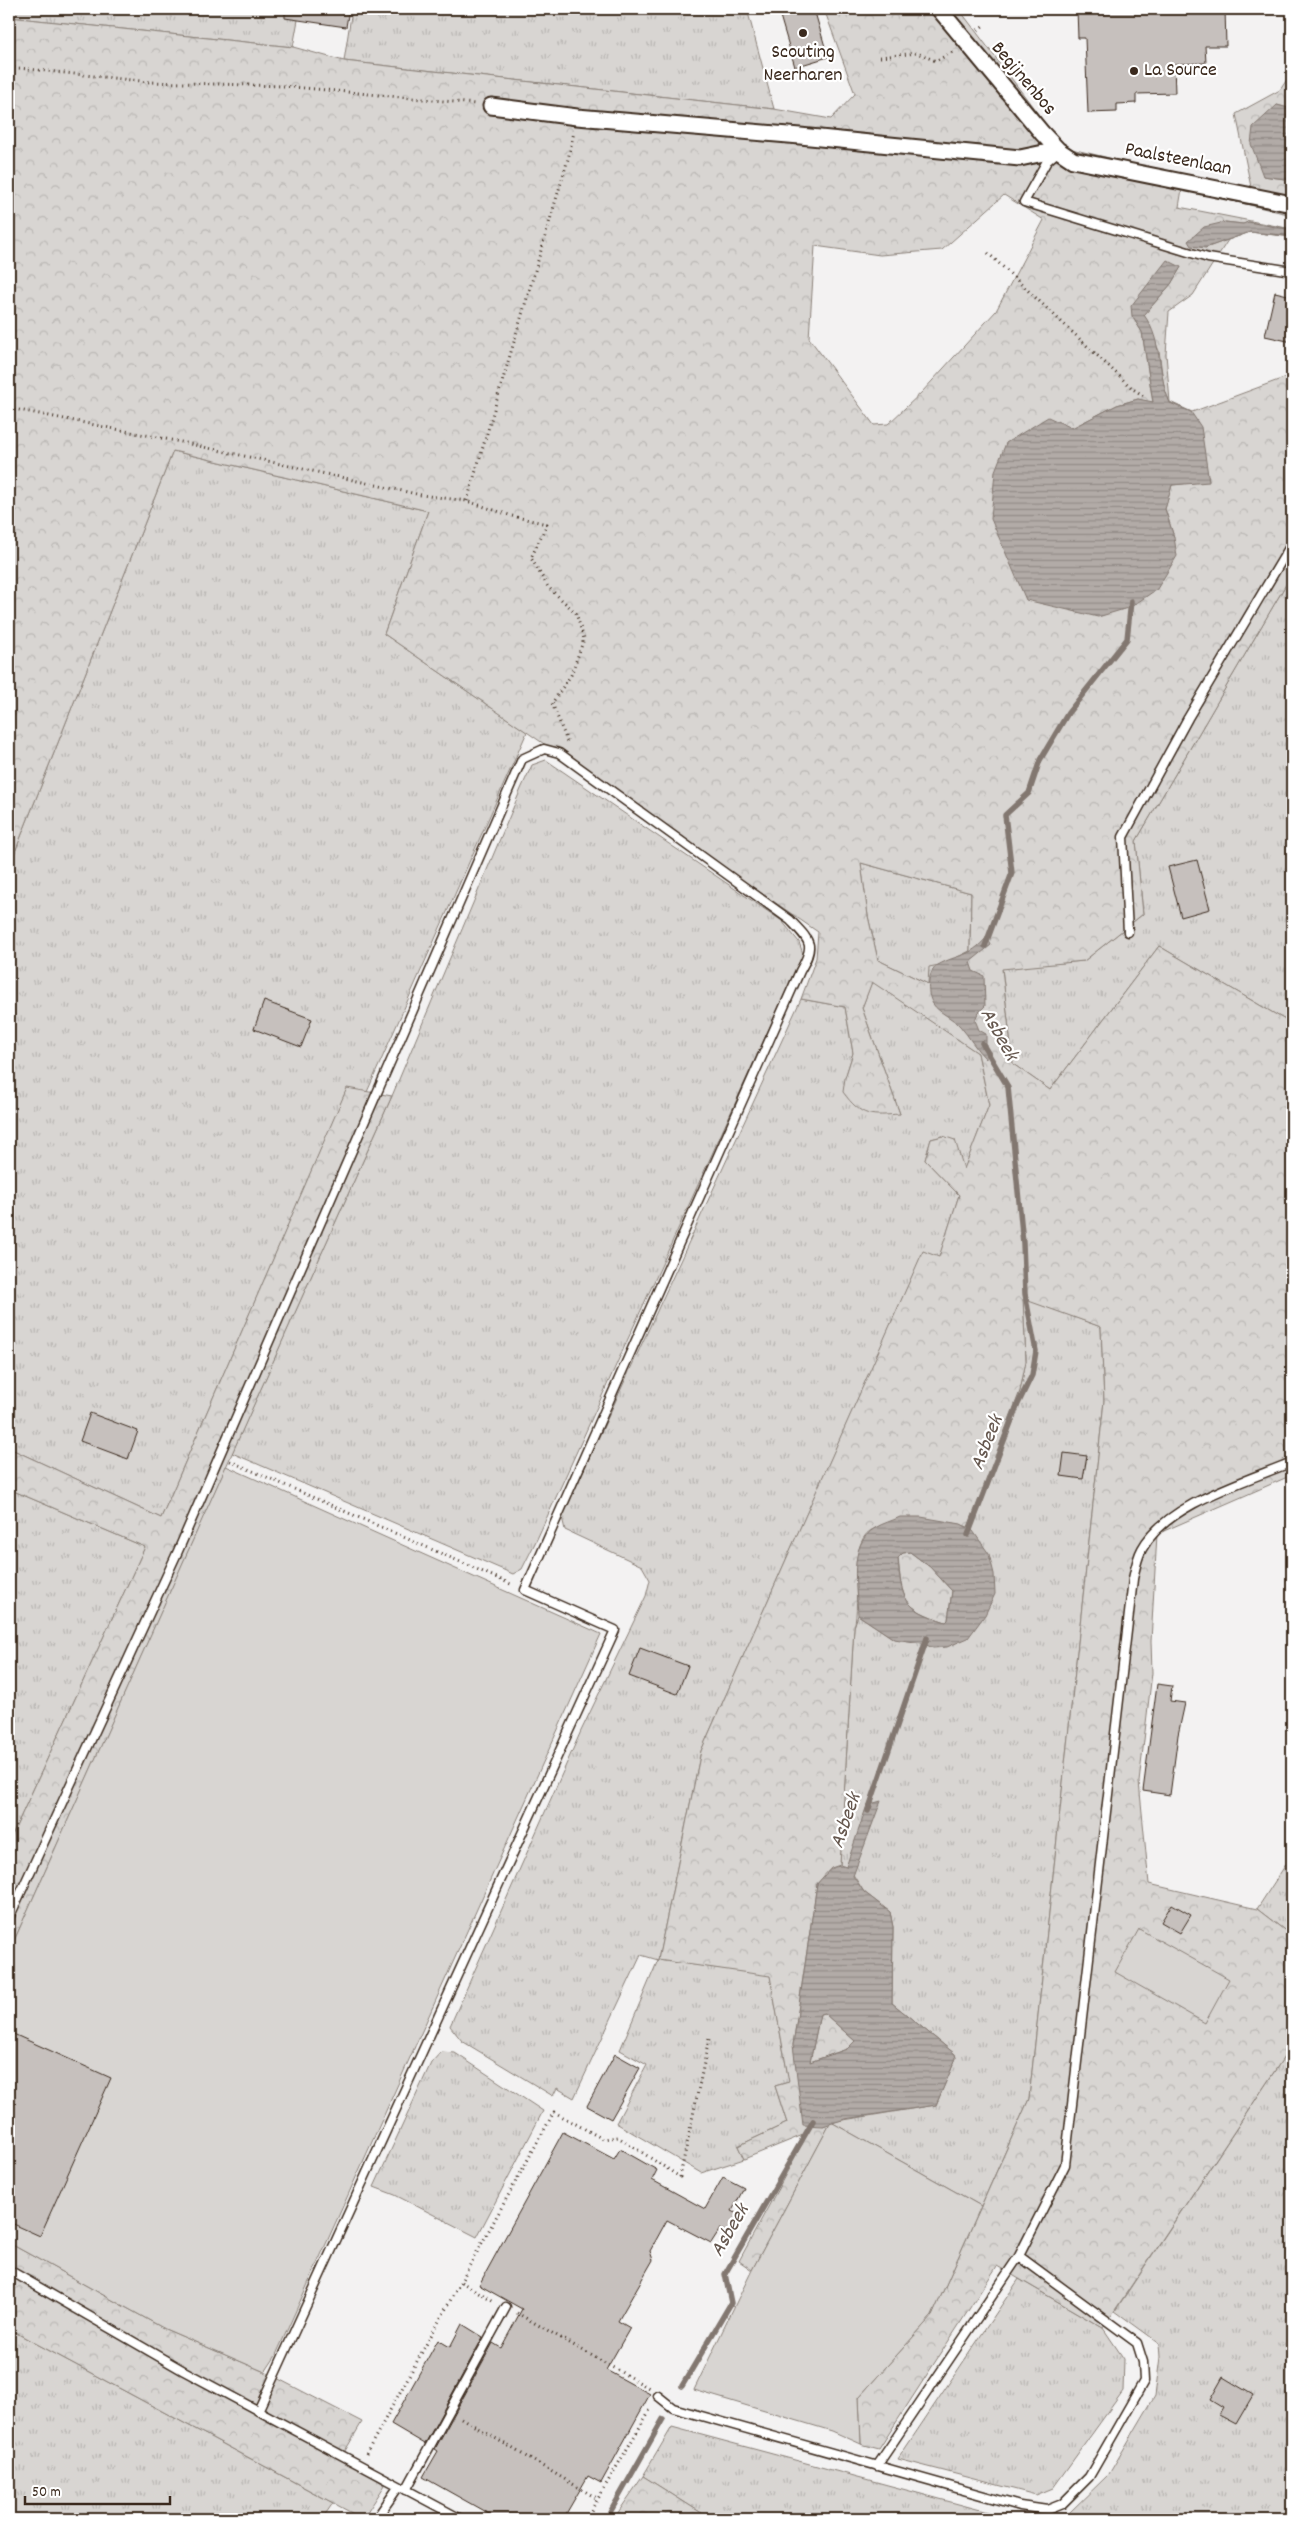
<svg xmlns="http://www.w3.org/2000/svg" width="1301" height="2528" font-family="Dekko,sans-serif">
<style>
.grass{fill:url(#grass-tufts);stroke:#8a8078}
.forest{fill:url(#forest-crowns);stroke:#8a8078;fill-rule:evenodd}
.park{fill:#d8d5d2;stroke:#8a8078}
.water{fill:url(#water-rules);stroke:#827770;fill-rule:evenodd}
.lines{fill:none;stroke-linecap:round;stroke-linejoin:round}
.stream{stroke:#827770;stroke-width:5.5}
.building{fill:#c6c0bd;stroke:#3b2a1e}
.lane-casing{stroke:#3b2a1e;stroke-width:11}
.street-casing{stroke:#3b2a1e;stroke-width:19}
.path{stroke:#3b2a1e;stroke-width:3;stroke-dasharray:1 4;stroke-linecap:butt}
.lane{stroke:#fff;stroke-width:8}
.street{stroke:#fff;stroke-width:15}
.poi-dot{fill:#3b2a1e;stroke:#fff;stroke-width:2}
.labels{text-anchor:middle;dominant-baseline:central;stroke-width:4.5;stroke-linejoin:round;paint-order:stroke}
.poi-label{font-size:20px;fill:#3b2a1e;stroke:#fff}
.street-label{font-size:20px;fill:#3b2a1e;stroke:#fff}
.water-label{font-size:21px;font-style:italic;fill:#65574e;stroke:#fff}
</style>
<defs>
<pattern id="grass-tufts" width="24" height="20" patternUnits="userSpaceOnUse" patternTransform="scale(1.25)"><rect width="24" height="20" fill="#d8d5d2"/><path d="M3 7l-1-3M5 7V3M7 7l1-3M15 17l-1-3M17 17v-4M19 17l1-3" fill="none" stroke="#bab7b4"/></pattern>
<pattern id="forest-crowns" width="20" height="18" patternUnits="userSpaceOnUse" patternTransform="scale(1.25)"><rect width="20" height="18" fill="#d8d5d2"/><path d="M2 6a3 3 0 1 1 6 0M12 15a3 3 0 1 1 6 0" fill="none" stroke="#bab7b4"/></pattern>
<pattern id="water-rules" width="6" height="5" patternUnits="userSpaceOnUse" patternTransform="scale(1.25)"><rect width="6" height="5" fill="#b2aba7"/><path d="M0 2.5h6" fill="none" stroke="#928b87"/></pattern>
</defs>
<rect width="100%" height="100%" fill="#f3f2f2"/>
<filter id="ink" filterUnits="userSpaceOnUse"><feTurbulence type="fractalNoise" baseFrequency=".02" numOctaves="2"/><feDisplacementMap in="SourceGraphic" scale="10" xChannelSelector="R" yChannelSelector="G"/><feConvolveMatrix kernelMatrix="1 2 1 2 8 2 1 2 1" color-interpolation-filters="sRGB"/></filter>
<g filter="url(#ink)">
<!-- grass -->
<path class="grass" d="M9 9H300L293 47 9 17Z
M352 9H747L774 109 344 61Z
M173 451 428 511 384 634 527 732 367 1092 347 1089 161 1518 9 1448V867Z
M1292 574V1024L1159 946 1050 1090 1013 1064 1002 968 1084 961 1143 914 1136 841Z
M546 760 782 921 799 942 803 954 537 1539 522 1569 513 1574 232 1453 392 1096 521 789 532 765Z
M861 863 971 893 970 951 944 964 928 984 878 960 868 916Z
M872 981 978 1053 989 1105 964 1170 943 1136 931 1139 925 1160 959 1195 939 1258 923 1252 701 1751 658 1960 770 1975 789 2082 775 2086 787 2123 738 2146 744 2159 701 2173 616 2123 647 2065 620 2050 658 1960 641 1955 574 2098 557 2088 553 2096 462 2041 450 2026 581 1731 646 1596 650 1580 642 1566 565 1530 562 1517 801 999 845 1007 853 1053 845 1078 900 1114 862 1008Z
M1023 1298 1101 1327 1104 1401 1029 2099 981 2206 831 2122 936 2105 956 2058 955 2054 892 2003 893 1927 890 1912 864 1892 849 1868 840 1865 854 1627 858 1615 894 1639 973 1531 968 1527 1020 1391 1026 1361Z
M9 1489 145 1547 9 1842Z
M1292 1855V1936L1257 1909Z
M1292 2045V2519H1058L1068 2514 1109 2474 1155 2396 1160 2357 1159 2343 1115 2311Z
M441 2052 455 2053 543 2111 477 2237 395 2195 374 2187 431 2063Z
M1019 2279 1103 2328 1124 2359 1123 2391 1053 2488 1036 2495 898 2459Z
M9 2329 333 2503 322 2519H9Z
M672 2427 1014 2519H711L643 2476Z"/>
<!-- forest -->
<path class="forest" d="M824 9H959L1063 147 1252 192 1236 114 1280 90 1292 72V109L1277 105 1263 176 1292 180V215L1182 189 1179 207 1292 229 1249 222 1243 224 1225 222 1205 248 1250 232 1292 237 1250 232 1228 240 1193 295 1169 312 1166 354 1170 402 1192 412 1292 375V574L1136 841 1143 914 1084 961 1002 969 1013 1064 1050 1090 1159 946 1292 1024V1475L1157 1534 1151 1641 1152 1673 1139 1782 1149 1884 1257 1909 1292 1936V2045L1103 2328 997 2266 879 2449 861 2444 859 2397 932 2316 1029 2099 1104 1401 1101 1327 1023 1299 1026 1361 1020 1391 968 1527C950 1519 930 1524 911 1525 900 1526 887 1525 876 1528 845 1537 862 1603 854 1627L840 1865 831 1868 817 1884 793 2045 823 2126 831 2122 752 2270 739 2261 808 2133 744 2159 738 2146 787 2123 775 2086 789 2082 770 1976 658 1960 701 1751 923 1251 939 1257 959 1195 925 1160 931 1139 943 1136 955 1140 964 1169 989 1105 978 1053 872 982 862 1008 900 1114C871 1116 862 1118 843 1092L845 1078 853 1053 845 1007 801 999 816 958 818 932 384 634 428 511 173 451 9 867V17L293 47 344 61 774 109 831 119 855 94ZM1004 195 1044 220 996 311 922 392 888 424 874 425 809 338 815 246 880 255 942 250ZM1181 267 1171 284 1144 315 1159 351 1164 388 1170 403 1191 412 1209 481 1172 485 1165 509 1174 537 1131 607 1006 443 1021 435 1072 428 1117 405 1138 399 1153 403 1142 332 1132 316ZM861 863 971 893 970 951 944 964 929 967 928 984 878 960 868 916Z
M347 1088 392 1096 9 1952V1842L145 1547 9 1489V1448L161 1518Z
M910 1552 930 1567 952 1591 948 1620 946 1622C903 1608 902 1601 898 1557L903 1553Z
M824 2013 855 2041 847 2049 810 2062 820 2014Z
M9 2243 165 2329 265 2372 362 2422 342 2456 385 2485 363 2519 9 2329Z
M643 2476 711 2519H623L617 2514Z"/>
<!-- park -->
<path class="park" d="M226 1466 601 1634 275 2357 265 2372 165 2329 9 2243V1952Z
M1139 1929 1229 1979 1205 2023 1115 1972Z
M831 2122 981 2206 932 2316 859 2397 861 2444 832 2431 694 2390 752 2270Z"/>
<!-- water -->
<path class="water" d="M1277 105 1292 109V180L1263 176 1251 144 1253 127Z
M1225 222 1243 224 1248 222 1292 230V236L1250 232 1205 248 1191 246 1188 241 1204 227Z
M1167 260 1181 267 1171 284 1144 315C1163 341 1157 374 1170 403L1191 412 1201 427 1209 482 1172 485 1165 509 1174 537 1177 556 1157 589 1131 607 1098 617 1026 600 991 519 995 471 1006 443 1048 417 1072 428 1117 405 1138 399 1153 402 1142 332 1132 316 1131 306Z
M987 937 991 945 970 962 973 971 984 976 985 1006 978 1013 975 1020 979 1030 986 1034V1059C976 1050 969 1036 960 1026 953 1018 939 1013 933 1004 926 993 927 972 938 965 959 953 968 959 987 937Z
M900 1517H921L961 1524 973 1531 989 1554 994 1574 995 1594 985 1615 968 1638 947 1647 933 1648 922 1643 894 1639 858 1615C857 1587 847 1545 875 1528 883 1523 892 1521 900 1517ZM910 1552 930 1567 952 1591 948 1620 946 1622C904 1609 901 1600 898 1558L903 1553Z
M881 1801 853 1876 864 1892 890 1912 893 1927 892 2003 955 2054 956 2058 936 2105 845 2119 823 2126 803 2125 793 2045 817 1884C826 1874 832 1863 846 1867L867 1805ZM824 2013 855 2041 847 2049 810 2062 820 2014Z"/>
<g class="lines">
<!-- stream -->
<path class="stream" d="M985 946 1012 873 1005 815 1029 793 1040 760 1068 713 1127 639 1131 601
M968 1535 1018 1404 1032 1375 1036 1351 1025 1294 1023 1243 1008 1087 982 1043
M868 1811 927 1638
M682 2386 731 2303 725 2274 813 2121
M608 2516 663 2419"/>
</g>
<!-- building -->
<path class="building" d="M285 9H349L346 27 285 18Z
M778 9H814L828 57 795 67Z
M1077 9H1225L1226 46H1205L1206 63 1174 64 1175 93 1136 94V103L1117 104V112L1088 113 1085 38H1078Z
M1275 292 1292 296V342L1265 336Z
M1197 860 1210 909 1181 917 1168 867Z
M264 1001 312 1019 301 1047 254 1029Z
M90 1413 138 1431 128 1459 80 1441Z
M1064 1453 1087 1456 1083 1479 1061 1476Z
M640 1648 688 1666 677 1694 629 1676Z
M1157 1684 1172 1686 1170 1701 1185 1703 1178 1735 1170 1795 1143 1791Z
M1172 1904 1191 1915 1180 1933 1161 1922Z
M9 2032 111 2078 40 2236 9 2222Z
M615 2054 640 2068 611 2119 587 2106Z
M563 2132 614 2159 620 2149 657 2170 652 2180 705 2209 723 2177 744 2188 732 2211 742 2216 732 2235 720 2229 711 2243 667 2220 650 2251 653 2260 618 2321 630 2328 606 2370 650 2394 601 2483 588 2476 563 2519H498L423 2477 438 2451 435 2449 493 2343 501 2348 522 2309 479 2285Z
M462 2324 483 2337 425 2444 391 2424 438 2340 450 2347Z
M1223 2377 1253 2395 1236 2424 1219 2415 1223 2408 1210 2400Z"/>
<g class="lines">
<!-- lane casing -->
<g class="lane-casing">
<path id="lane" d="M1055 154 1047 161 1024 202 1208 258 1292 271
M1128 932 1123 837 1188 718 1292 543
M9 1918 178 1551 522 759 544 749 559 753 790 920C810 941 816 944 800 971L525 1590 615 1630 258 2411
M9 2270 184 2371 461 2519
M658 2396 673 2408 1020 2506 1047 2510 1062 2504 1089 2477 1144 2381 1143 2362 1137 2343 1019 2256
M877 2466 1019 2256 1065 2165 1133 1579C1135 1569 1137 1558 1142 1549 1166 1504 1247 1481 1292 1462
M406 2490 506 2307
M376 2519 399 2486"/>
</g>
<!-- street casing -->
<g class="street-casing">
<path id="street" d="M939 9 1042 133 1058 150 1073 160 1292 204
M491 106 577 117 800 136 1020 158 1058 150"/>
</g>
<!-- path -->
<path class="path" d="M978 30 984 25
M880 57 917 53 936 61 953 52
M9 67 150 82 283 86 476 104
M988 253 1133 389 1144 396
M9 408 181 442 421 495 467 501 512 516 547 524 531 558 548 587 576 613 584 639 571 675 552 703 568 744
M467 501 568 159 574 132
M230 1461 513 1585
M461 2282 494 2301
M517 2313 649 2388
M461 2418 598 2499
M366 2454 554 2112 603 2139 618 2137 680 2177 709 2039
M586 2519 651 2408"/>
<!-- lane -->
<use href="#lane" class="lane"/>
<!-- street -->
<use href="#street" class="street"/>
</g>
</g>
<!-- markers -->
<g class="poi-dot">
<circle cx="803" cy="33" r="5"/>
<circle cx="1134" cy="71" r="5"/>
</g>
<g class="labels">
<!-- poi labels -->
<g class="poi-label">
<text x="803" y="53">Scouting<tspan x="803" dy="23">Neerharen</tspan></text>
<text x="1144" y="71" text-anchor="start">La Source</text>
</g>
<!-- street labels -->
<g class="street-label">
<text transform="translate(1023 79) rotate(50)">Begijnenbos</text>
<text transform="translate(1178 160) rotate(11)">Paalsteenlaan</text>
</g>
<!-- water labels -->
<g class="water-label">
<text transform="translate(998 1035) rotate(61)">Asbeek</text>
<text transform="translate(988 1443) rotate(-68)">Asbeek</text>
<text transform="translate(847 1821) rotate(-71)">Asbeek</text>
<text transform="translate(731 2231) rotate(-60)">Asbeek</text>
</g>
</g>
<!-- margin -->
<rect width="1301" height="2528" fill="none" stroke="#fff" stroke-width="30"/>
<rect x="15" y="15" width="1271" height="2498" fill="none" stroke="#3b2a1e" stroke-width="2" filter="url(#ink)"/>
<!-- scale -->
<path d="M25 2496v8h145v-8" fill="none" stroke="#3b2a1e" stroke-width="2.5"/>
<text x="32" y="2496" font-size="15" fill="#3b2a1e" stroke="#ffffff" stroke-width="4" paint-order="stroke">50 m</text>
</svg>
